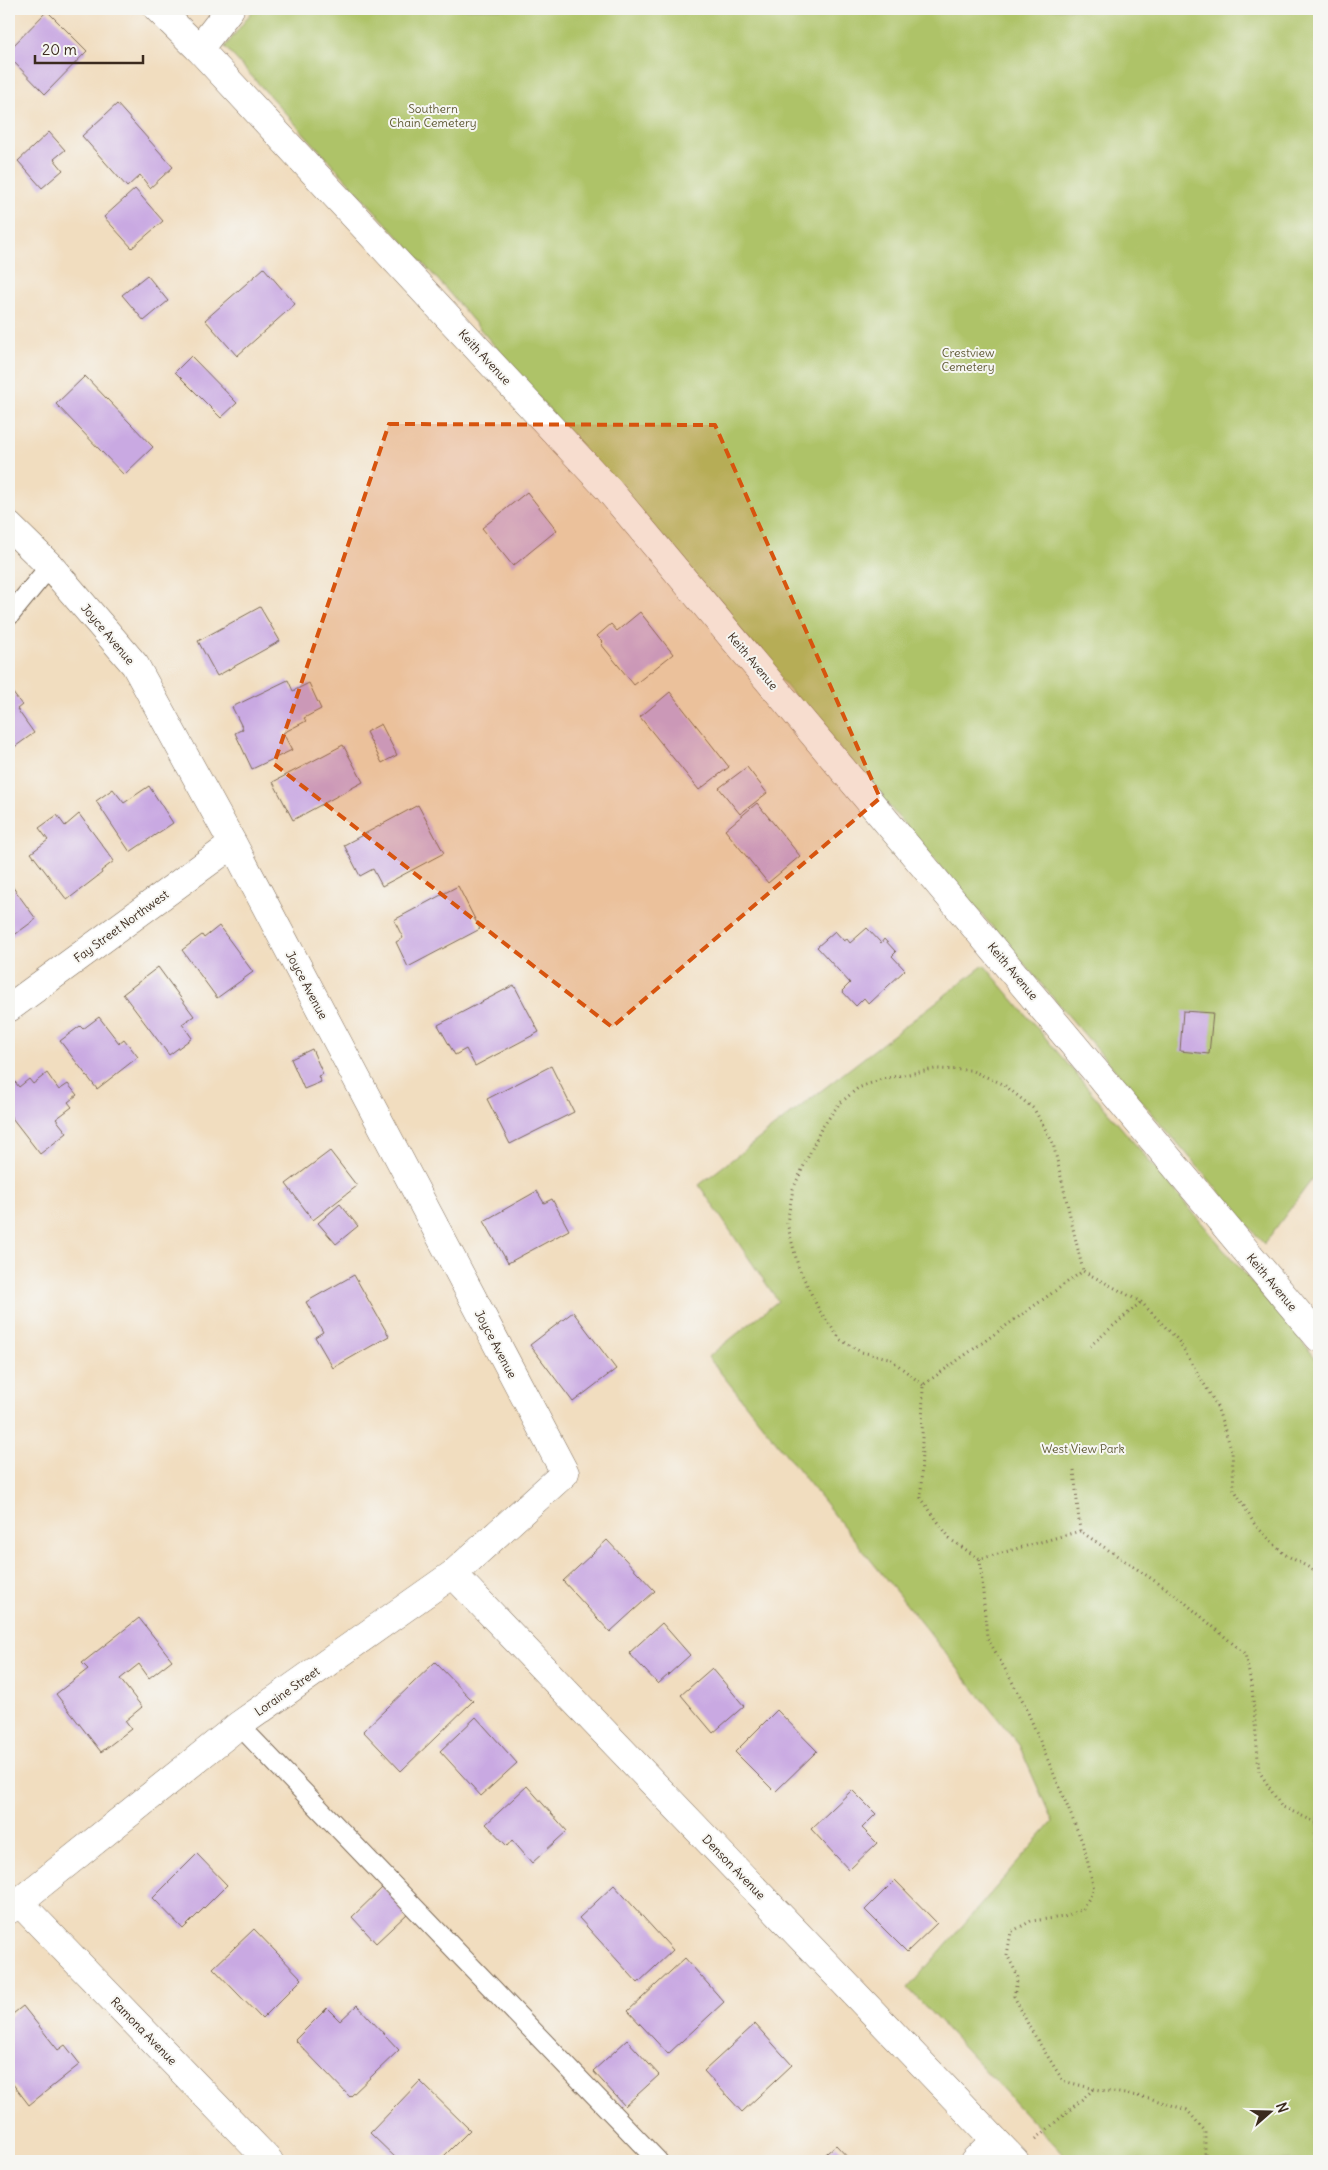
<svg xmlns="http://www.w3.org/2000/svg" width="1328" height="2170" font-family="Delius,sans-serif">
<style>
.green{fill:#aec367;stroke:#747642}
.building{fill:#c9a9e2}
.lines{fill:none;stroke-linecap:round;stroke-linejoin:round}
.service-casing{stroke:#7b6956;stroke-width:21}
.minor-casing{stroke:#7b6956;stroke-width:29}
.tertiary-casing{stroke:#7b6956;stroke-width:29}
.path{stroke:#7b6956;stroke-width:3;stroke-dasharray:1 4;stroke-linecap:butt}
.service{stroke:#fff;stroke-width:19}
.minor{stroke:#fff;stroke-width:28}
.tertiary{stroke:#fff;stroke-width:28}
.marked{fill:#d7540e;fill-opacity:0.2;stroke:#d7540e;stroke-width:4;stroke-dasharray:10 6;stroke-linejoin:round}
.labels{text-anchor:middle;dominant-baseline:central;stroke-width:4;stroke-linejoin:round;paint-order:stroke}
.park-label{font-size:12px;fill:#5e5834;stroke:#f6f6f2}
.street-label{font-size:12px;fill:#3b2a1e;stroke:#f6f6f2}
</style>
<rect width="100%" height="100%" fill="#f6f6f2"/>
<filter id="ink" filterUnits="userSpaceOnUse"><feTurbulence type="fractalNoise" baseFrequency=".02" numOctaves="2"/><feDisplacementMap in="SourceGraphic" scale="10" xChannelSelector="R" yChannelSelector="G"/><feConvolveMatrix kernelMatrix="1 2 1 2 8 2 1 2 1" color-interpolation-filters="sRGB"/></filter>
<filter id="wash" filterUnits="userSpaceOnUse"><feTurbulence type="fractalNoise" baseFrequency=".0096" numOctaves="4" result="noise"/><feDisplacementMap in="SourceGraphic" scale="20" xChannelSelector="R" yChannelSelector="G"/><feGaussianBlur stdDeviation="1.12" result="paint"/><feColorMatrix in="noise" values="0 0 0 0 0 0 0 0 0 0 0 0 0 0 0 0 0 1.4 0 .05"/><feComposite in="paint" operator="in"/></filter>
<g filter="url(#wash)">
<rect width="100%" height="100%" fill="#f1ddbf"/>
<!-- green -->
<path class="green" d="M254 9H1319V1170L1264 1244 439 281 225 47Z
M984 965 1319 1362V2161H1070L908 1988 1053 1822 1019 1745 708 1357 778 1301 699 1185Z"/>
<g id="blocks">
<!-- building -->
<path class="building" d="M47 11 87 51 45 94 9 57V50Z
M117 104 173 167 150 188 140 175 127 187 82 136Z
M49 132 65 150 54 159 63 170 42 188 18 161Z
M135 189 163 221 132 248 104 217Z
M264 268 295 304 237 356 205 320Z
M147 275 168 301 144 321 122 295Z
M191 356 237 403 221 418 175 372Z
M85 376 153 447 124 475 56 404Z
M527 492 557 530 513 566 482 528Z
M260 607 280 641 217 676 198 641Z
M640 612 673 654 634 685 601 644 603 642 597 636 611 624 617 631Z
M288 680 293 691 309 683 321 709 304 718 306 721 283 733 292 750 252 769 235 733 243 729 232 707Z
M9 688 22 705 17 709 34 733 9 751Z
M670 692 729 767 699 790 640 717Z
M381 724 397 755 382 763 366 732Z
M343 745 363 782 293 820 273 782Z
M747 767 767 793 740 814 719 788Z
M149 786 173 823 130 852 96 801 113 789 124 803Z
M757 803 800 856 768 883 725 830Z
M418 805 444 853 382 886 373 869 360 876 344 845Z
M79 814 114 861 101 871 102 873 67 900 31 853 48 840 39 828 57 815 65 826Z
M9 882 36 919 9 939Z
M458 886 480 929 408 967 396 942 403 938 394 920Z
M219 926 253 972 217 998 182 950 202 935 204 938Z
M867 928 881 943 884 939 896 952 892 956 905 970 869 1004 864 998 856 1006 842 991 850 983 817 947 835 931 844 941 847 939 850 943Z
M158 967 194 1016 182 1024 192 1038 169 1055 123 994Z
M514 985 539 1032 475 1066 466 1049 455 1055 438 1025Z
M1183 1011 1213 1013 1209 1054 1180 1051Z
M99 1017 119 1043 124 1039 138 1057 97 1089 60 1041 80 1026 83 1029Z
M312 1049 323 1074 318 1076 321 1082 304 1089 291 1059Z
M551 1066 574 1112 510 1144 487 1099Z
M47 1073 59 1090 68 1084 77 1095 68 1102 72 1107 56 1119 67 1133 40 1154 9 1114V1087L15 1082 19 1087 29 1079 33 1084Z
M330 1151 357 1186 313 1220 286 1184Z
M537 1191 544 1203 552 1199 569 1230 508 1263 484 1221Z
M340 1204 358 1226 336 1244 318 1223Z
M354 1275 389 1336 333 1368 315 1337 323 1332 306 1302Z
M573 1312 616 1369 573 1402 530 1345Z
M607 1540 655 1591 610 1632 563 1581Z
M139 1618 172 1660 149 1678 139 1664 120 1679 142 1707 125 1721 131 1729 101 1752 56 1694 88 1669 82 1663Z
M662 1623 690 1655 658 1684 629 1653Z
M435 1662 473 1701 401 1771 363 1731Z
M712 1668 744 1706 713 1733 681 1695Z
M777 1710 817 1751 775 1792 735 1752Z
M476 1717 517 1763 481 1796 440 1751Z
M527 1786 567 1831 532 1863 512 1840 507 1846 486 1824Z
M852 1790 876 1814 862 1828 877 1843 849 1870 811 1829Z
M197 1854 227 1885 183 1929 153 1898Z
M895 1880 937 1923 907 1952 865 1910Z
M614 1885 673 1950 638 1983 579 1918Z
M383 1887 408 1913 376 1943 352 1917Z
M254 1929 302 1979 262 2019 213 1968Z
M685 1958 724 2002 668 2054 628 2011Z
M357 2005 399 2050 350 2097 295 2040 327 2008 340 2021Z
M23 2006 58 2050 65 2045 80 2064 29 2105 9 2079V2017Z
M755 2024 792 2065 742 2112 704 2071Z
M627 2040 659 2075 625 2106 593 2071Z
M420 2081 470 2130 439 2161H399L370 2133Z
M836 2145 851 2161H818Z"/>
</g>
</g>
<g filter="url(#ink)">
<use href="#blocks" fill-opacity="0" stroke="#7b6956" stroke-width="1"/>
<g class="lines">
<!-- service casing -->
<g class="service-casing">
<path id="service" d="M9 616 50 566
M239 1725 658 2161"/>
</g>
<!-- minor casing -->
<g class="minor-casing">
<path id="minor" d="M199 49 230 9
M9 526 50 566 135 665 233 844 565 1473 453 1574 239 1725 9 1910
M9 1008 233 844
M453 1574 1015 2161
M19 1902 269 2161
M974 2161 995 2140"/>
</g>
<!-- tertiary casing -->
<g class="tertiary-casing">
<path id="tertiary" d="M158 9 199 49 608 489 1319 1338"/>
</g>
<!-- path -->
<path class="path" d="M1090 1346 1141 1302
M923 1385 889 1358 861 1352 841 1340 819 1310 798 1266 787 1223 793 1189 821 1129 839 1104 858 1088 882 1079 935 1069 970 1070 1003 1084 1034 1109 1053 1143 1083 1271
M1074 1470 1080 1531 1176 1595 1245 1654 1252 1687 1259 1771 1281 1806 1319 1824
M1080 1531 980 1559 951 1540 921 1498 923 1385 1083 1271 1141 1302 1178 1340 1216 1404 1232 1451 1234 1489 1255 1525 1284 1554 1319 1573
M980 1559 987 1637 1024 1703 1084 1846 1094 1889 1083 1909 1064 1917 1031 1921 1011 1932 1007 1955 1018 1976 1014 1996 1030 2028 1063 2081 1095 2089 1149 2098 1187 2110 1205 2131V2161
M1036 2139 1094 2089"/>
<!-- service -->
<use href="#service" class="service"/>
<!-- minor -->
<use href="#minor" class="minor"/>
<!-- tertiary -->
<use href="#tertiary" class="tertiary"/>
</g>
</g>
<!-- marked area -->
<path class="marked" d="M389 424 715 425 880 798 612 1027 274 764Z"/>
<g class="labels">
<!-- park labels -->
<g class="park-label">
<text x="433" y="108">Southern<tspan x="433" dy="14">Chain Cemetery</tspan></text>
<text x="968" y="352">Crestview<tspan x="968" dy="14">Cemetery</tspan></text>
<text x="1083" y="1448">West View Park</text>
</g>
<!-- street labels -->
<g class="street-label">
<text transform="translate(485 357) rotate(47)">Keith Avenue</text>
<text transform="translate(108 634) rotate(50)">Joyce Avenue</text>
<text transform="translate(753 661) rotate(50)">Keith Avenue</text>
<text transform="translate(121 926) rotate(-36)">Fay Street Northwest</text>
<text transform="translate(1013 971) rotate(50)">Keith Avenue</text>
<text transform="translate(307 985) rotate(62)">Joyce Avenue</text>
<text transform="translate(1272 1282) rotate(50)">Keith Avenue</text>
<text transform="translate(496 1344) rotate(62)">Joyce Avenue</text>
<text transform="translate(287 1691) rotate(-35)">Loraine Street</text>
<text transform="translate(734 1867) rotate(46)">Denson Avenue</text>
<text transform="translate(144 2031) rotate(46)">Ramona Avenue</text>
</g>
</g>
<!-- margin -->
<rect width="1328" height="2170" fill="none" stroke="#f6f6f2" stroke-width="30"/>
<!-- north arrow -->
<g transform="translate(1270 2112) rotate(70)" stroke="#f6f6f2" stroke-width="4" paint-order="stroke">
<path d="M0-4L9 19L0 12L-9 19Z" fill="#3b2a1e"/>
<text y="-8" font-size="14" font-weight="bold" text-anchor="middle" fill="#3b2a1e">N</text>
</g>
<!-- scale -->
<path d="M35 55v8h108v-8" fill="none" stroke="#3b2a1e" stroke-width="2.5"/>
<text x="42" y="55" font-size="15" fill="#3b2a1e" stroke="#f6f6f2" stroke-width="4" paint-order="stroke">20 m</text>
</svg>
